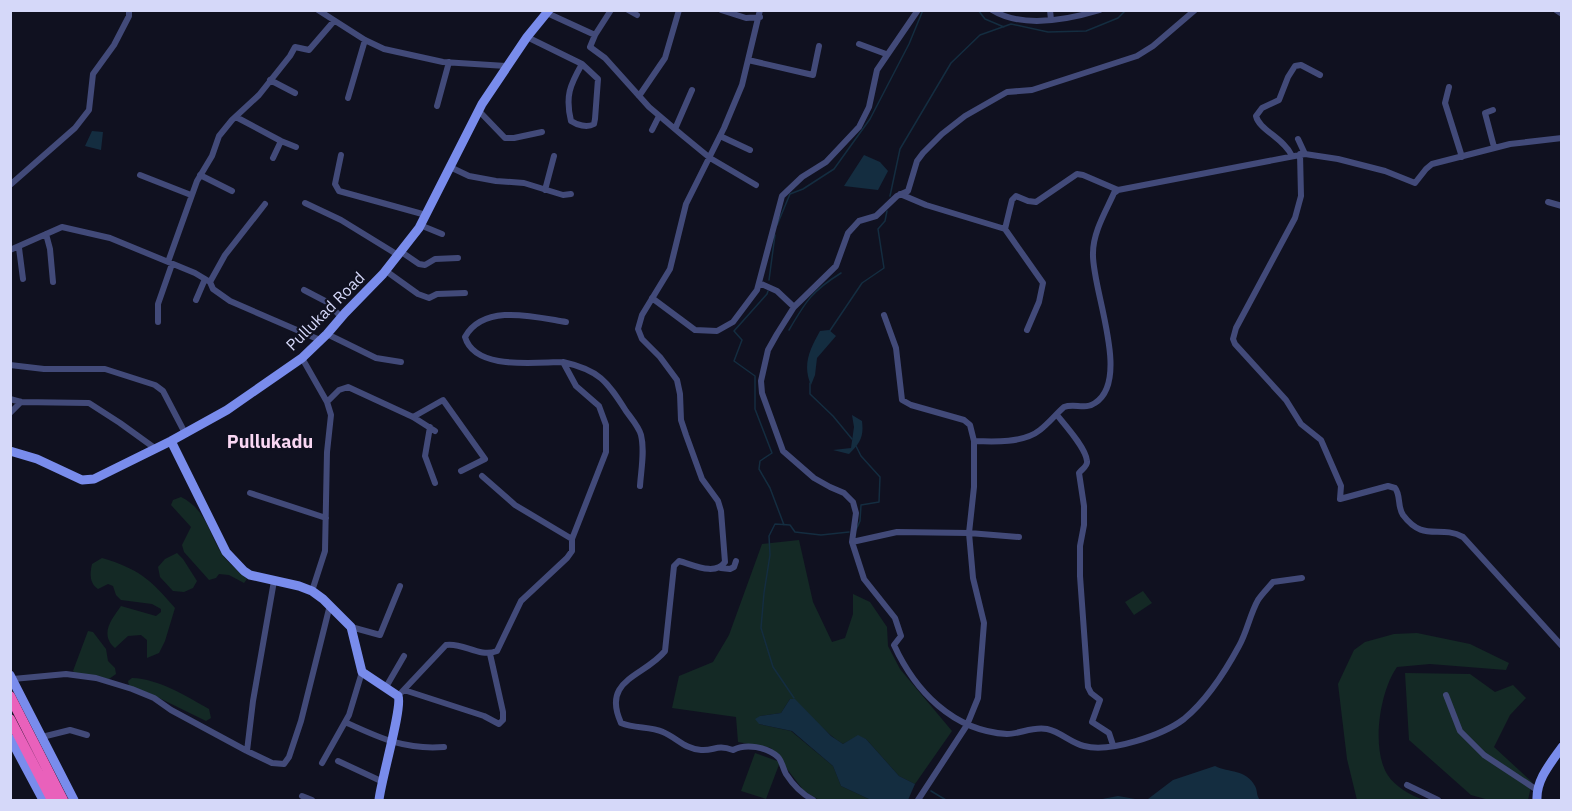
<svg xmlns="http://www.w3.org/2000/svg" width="1572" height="811" font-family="'IBM Plex Sans',sans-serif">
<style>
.green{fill:#142925}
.water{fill:#142d40}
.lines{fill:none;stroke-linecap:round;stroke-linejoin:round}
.stream{stroke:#142d40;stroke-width:1.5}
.street{stroke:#424a79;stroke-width:6}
.secondary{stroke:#798cec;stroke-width:9}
.highway{stroke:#e961bb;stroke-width:10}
.labels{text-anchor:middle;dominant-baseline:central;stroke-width:4.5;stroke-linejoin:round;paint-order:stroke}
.street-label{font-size:16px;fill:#d5d8f9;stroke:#101120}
.neighbourhood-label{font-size:18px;font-weight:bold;fill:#f9d7f3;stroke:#101120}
</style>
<rect width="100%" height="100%" fill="#101120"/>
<!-- green -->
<path class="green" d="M181 497C205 509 208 530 220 551 226 562 238 570 247 579L244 583 229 575 219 574 216 578 209 580 184 552 182 545 191 527 171 505 173 500Z
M799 540 813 602 832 642 845 638 853 614V594L870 602 887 627 888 646 900 669 952 731 915 784 899 776 866 739 858 736 843 744C823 732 810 712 790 699L781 713 760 716 759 724 791 731 833 766 841 786 871 800H819L804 791 771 748 738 742 736 717 672 708 679 676 713 662 729 635 762 544Z
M177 553 183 559 197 581 193 588 184 592 173 591 160 577 158 567 165 559Z
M102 558C139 569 150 579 175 608L165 641 159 653 147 658V640L141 635 128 636 115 648C99 634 112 619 121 606L156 616 161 612V609L152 604 121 600 116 595 113 586 108 584 98 589C89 583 90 573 92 564Z
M1143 591 1152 603 1134 615 1125 602Z
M88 631 93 632 106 649 108 661 115 668 116 674 109 679 76 674 73 671Z
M1417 633 1470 644 1509 663 1506 670 1430 664 1397 667C1380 691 1371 747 1387 774 1395 787 1410 795 1424 800H1357L1347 759 1338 684 1354 650 1365 642 1394 634Z
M1405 673 1470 674 1495 692 1513 685 1526 698 1510 715 1494 747 1532 782 1528 800H1489L1471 795 1409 740Z
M132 678C159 679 186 696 209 709L211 718 206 721 149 693 129 686 128 681Z
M755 753 780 762 766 799 741 791Z"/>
<!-- water -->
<path class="water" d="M92 131 103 132 101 150 85 146Z
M864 155 880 162 888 171 878 190 844 186Z
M829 330 836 336 817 358 815 375 811 385C802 365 810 349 820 331Z
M852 415 862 421C864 437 860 443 849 454L833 450 851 448 854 427Z
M790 699H795L831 736 843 744 858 735 866 739 899 776 915 784 908 800H871L841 786 833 766 792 731 759 724 755 719 760 716 781 713Z
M1215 766C1229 773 1246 769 1255 786 1258 792 1256 795 1260 800H1097L1118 796 1141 800 1148 799 1173 780Z"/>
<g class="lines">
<!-- stream -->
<path class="stream" d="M978 10 985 19 1004 27
M890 196 900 149 951 63 980 35 1011 24 1048 32 1086 31 1118 18 1126 10
M777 225 790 194 803 189 834 169 870 119 909 44 923 10
M769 280 775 235
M768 291 767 294 734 331 742 340 734 361 755 376V409L772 453 760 461 759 469 770 488 784 525
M789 330C806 301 812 291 841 273
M829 332 862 283 884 268 878 229 885 221 887 211
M810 383V394L833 416 852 439
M856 446 861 456 880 477 879 502 861 505 860 521 856 530
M794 698 773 667 761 628 764 593 770 555 769 536 775 524 790 525 795 532 821 535 849 532
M931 791 946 800"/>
<!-- street -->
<path class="street" d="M318 10 365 40 384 49 443 62 506 66
M628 10 637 15
M721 10 746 18 760 17
M760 10 742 85 724 128 686 204 670 269 642 315 638 329 642 339 660 357 677 380 680 394 681 420 686 435 702 479 718 501 721 511 725 562C715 576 694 565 679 561L674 566 665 651C644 677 601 679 621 723 635 729 650 726 663 732 677 738 685 749 701 750 715 751 716 744 733 750 746 743 767 747 778 757 782 761 783 769 786 774 793 785 802 794 813 800
M992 10C1023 29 1067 20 1100 10
M1050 10 1051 20
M1195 10 1153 46 1137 56 1032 90 1007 92 965 116 942 134 923 153 917 161 908 191 897 196 876 216 859 221 848 233 836 266 794 307 777 334 768 350 761 381 762 393 783 451 814 478 830 487 844 493 853 502 856 513 852 542 864 579 895 618 901 636 894 645C915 691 953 731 1007 734 1020 734 1033 726 1047 729 1061 732 1071 743 1084 746 1110 753 1163 735 1184 719 1207 700 1225 672 1239 646 1247 632 1250 614 1258 600 1262 594 1268 588 1273 582L1302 578
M1556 10 1562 14
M547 13 595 35 590 47 605 58 649 107 682 135 710 158 756 185
M595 35 611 10
M527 37 582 64
M859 44 886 54
M748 60 813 75 819 46
M582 64 598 79 595 119 594 124C587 128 577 125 571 121 565 96 570 85 582 64Z
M270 80 295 93
M1449 87 1445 103 1462 157
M639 96 665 58 679 10
M348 98 365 40
M437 106 449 62
M1493 110 1485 113 1494 147
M479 111 505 138H514L542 132
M236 117 281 141 296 147
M675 129 692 90
M652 130 659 116
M720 136 750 150
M1298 139 1305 154
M1300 154 1301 196 1295 218 1236 328 1233 339 1235 344 1286 400 1301 424 1321 440 1341 486 1340 499 1388 486 1395 488C1401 495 1397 506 1403 515 1424 543 1439 524 1463 537L1562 646
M341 155 335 184 339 191 426 215
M1292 156C1284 138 1259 130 1256 116L1262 108 1279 100 1288 77 1295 66 1301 65 1320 75
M273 158 281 141
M450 167 469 176 496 181 524 183 563 195 571 194
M140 175 191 195
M200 175 232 191
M10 185 75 128 89 110 93 74 114 45 129 16V10
M545 190 554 156
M900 194 926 205 1005 229
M1548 202 1562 206
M305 203 341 220 398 255
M420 225 442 234
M46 234 50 249 53 282
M19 248 23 279
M10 250 62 227 110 238 195 273 210 282 213 289 230 301 320 340
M400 251 419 264 425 265 435 259 458 258
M168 262 197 181 212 156 219 136 232 120 259 95 290 56 295 47 309 50 334 21
M386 271 418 294 429 298 437 294 465 293
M210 282 225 255 265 204
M759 283 777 291 794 307
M304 290 327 302 341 317
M652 298 695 330 717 331 733 322 757 290 782 196 802 177 826 162 859 127 869 107 877 70 918 10
M196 300 205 279
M884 315 896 348 902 400 911 405 964 420 970 425 974 441
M158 322V304L172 264
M1027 330 1039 302 1043 283 1005 229 1012 200 1016 196 1028 201 1036 202 1077 174 1083 175 1118 190
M327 334 376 358 401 362
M302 358 327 402 331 415 327 452 325 551 312 591
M563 362C599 370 607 381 626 411 631 418 639 427 641 435 645 451 641 470 640 486
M10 365 44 369H105L155 385 163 391 185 433
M10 399 21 402 89 403 120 423 156 449
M327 402 339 390 348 387 413 417 435 431
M10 413 21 402
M1057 415C1065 425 1086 448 1087 461 1088 466 1082 469 1079 473L1084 506V525L1080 546V576L1088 687 1091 693 1100 700 1092 722 1109 733 1113 745
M413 417 443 400 485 459 461 471
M430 427 425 456 435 483
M482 476 515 505 572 539
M250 493 326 518
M852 542 897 532 969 533 1019 537
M721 568 730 569 734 567 736 561
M351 627 380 635 400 586
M13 679 66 674 96 678 132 689 154 698 171 710 247 751 272 763 284 764 289 757 301 721 330 605
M386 687 404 656
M404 690 484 716 499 724 503 720V712L490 654
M1446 695 1460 731 1484 755 1537 790
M398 696 446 645C463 642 479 658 497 651L521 601 567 558 572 551V539L606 452V425L599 406 576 386 563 362C536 362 475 371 465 337 484 303 535 317 566 322
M345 722C380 738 404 750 444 747
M42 737 70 730 87 735
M247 751 253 701 274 581
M338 761 381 781
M322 763 349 715 362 672
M1407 785 1438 800
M302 796 312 800
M918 800 967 725 978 698 984 623 973 578 969 533 974 487V441C994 442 1024 443 1040 430 1049 423 1056 414 1064 407 1074 403 1086 410 1095 403 1132 380 1091 287 1093 253 1093 232 1106 211 1114 193L1118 190 1305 154 1338 159 1385 171 1415 183 1426 169 1432 164 1510 144 1562 138"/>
<!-- secondary -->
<path class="secondary" d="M171 441 226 552 244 571 250 575 299 586 312 591 323 599 351 627 362 672 398 696C403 706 381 780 379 800
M10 451 37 459 82 480 94 479 171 441 227 410 302 358 327 334 345 313 383 274 419 228 482 104 527 37 549 10
M10 675 74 800
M10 738 43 800
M1537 800C1536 780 1550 764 1562 747"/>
<!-- highway -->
<path class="highway" d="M10 696 63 800
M10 719 52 800"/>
</g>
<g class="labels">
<!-- street labels -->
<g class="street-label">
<text transform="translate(325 311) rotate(-45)">Pullukad Road</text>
</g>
<!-- neighbourhood labels -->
<g class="neighbourhood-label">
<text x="270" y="441">Pullukadu</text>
</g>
</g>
<!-- border -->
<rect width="1572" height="811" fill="none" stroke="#d5d8f9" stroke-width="24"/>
</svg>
